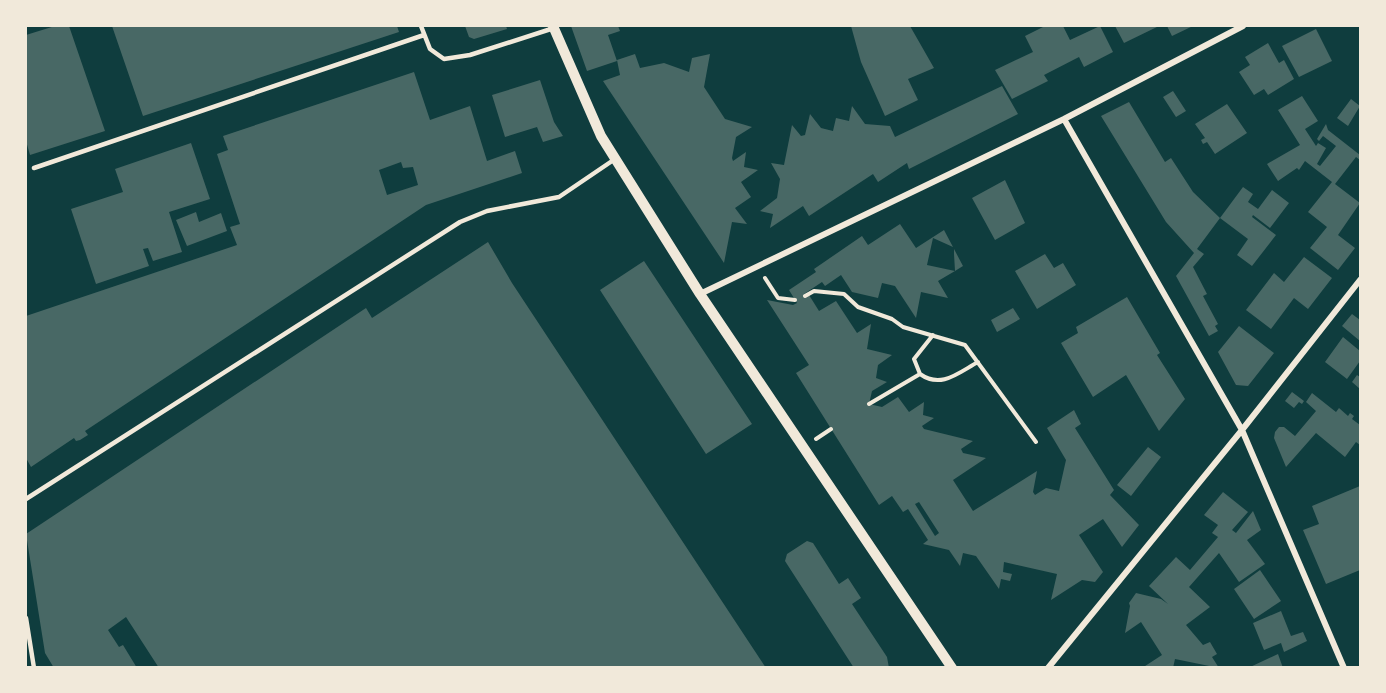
<svg xmlns="http://www.w3.org/2000/svg" width="1386" height="693" font-family="Inter,sans-serif">
<style>
.building{fill:#486865;fill-rule:evenodd}
.lines{fill:none;stroke-linecap:round;stroke-linejoin:round}
.path{stroke:#f1e9da;stroke-width:4}
.service{stroke:#f1e9da;stroke-width:4.5}
.minor{stroke:#f1e9da;stroke-width:6}
.tertiary{stroke:#f1e9da;stroke-width:10}
</style>
<rect width="100%" height="100%" fill="#0f3d3e"/>
<!-- building -->
<path class="building" d="M55 26H69L105 131 30 155 26 141V35Z
M112 26H397L399 32 143 116Z
M465 26H506L507 29 474 39 469 37Z
M571 26H618L620 31 608 35 617 61 587 71Z
M851 26H910L934 68 908 79 918 100 885 116 861 62Z
M1045 26H1063L1070 40 1100 26 1113 52 1084 67 1079 57 1044 75 1048 81 1012 99 995 70 1033 52 1025 36Z
M1115 26H1159L1124 43Z
M1167 26H1193L1172 36Z
M1316 29 1332 61 1299 77 1282 46Z
M1268 43 1279 63 1284 60 1294 79 1268 95 1264 89 1254 95 1239 72 1250 65 1245 57Z
M635 54 640 68 664 63 689 72 692 58 710 54 704 87 725 119 752 127 736 137 732 158 733 161 746 152 744 167 758 170 741 182 751 197 735 208 747 224 732 222 724 263 603 81 620 75 617 60Z
M414 72 430 120 470 106 487 161 515 151 522 173 426 205 85 431 88 435 80 440 76 441 74 438 31 467 26 458V316L237 245 230 227 240 224 217 154 228 150 223 136ZM401 162 403 168 413 167 418 185 387 195 379 170Z
M540 80 554 122 563 136 543 142 537 127 505 137 492 95Z
M1002 86 1018 114 909 169 907 163 878 182 873 174 809 216 803 206 770 228 773 214 760 211 777 198 780 179 771 163 784 165 792 125 801 136 805 135 810 114 821 128 833 131 836 118 849 121 852 106 865 124 890 126 895 137Z
M1173 91 1186 111 1176 117 1163 97Z
M1302 96 1318 121 1305 129 1316 146 1318 143 1326 148 1317 164 1320 166 1336 146 1323 136 1319 141 1317 139 1326 124 1328 130 1360 155V160L1356 157 1335 184 1360 203 1338 235 1355 248 1338 270 1310 248 1327 227 1308 212 1332 182 1305 161 1299 170 1297 168 1278 181 1267 164 1300 145 1278 110Z
M1351 99 1360 106 1348 126 1337 118Z
M1129 102 1165 162 1171 158 1193 192 1220 218 1197 249 1204 254 1193 267 1207 294 1203 296 1218 324 1215 326 1218 331 1209 336 1176 276 1194 253 1166 222 1101 116Z
M1227 104 1247 133 1215 154 1207 142 1203 144 1201 140 1205 138 1195 124Z
M191 143 210 199 169 212 182 252 153 261 148 248 143 249 149 266 96 284 71 209 123 192 115 169Z
M1005 180 1025 223 995 240 972 198Z
M1243 187 1253 194 1248 202 1258 209 1272 190 1289 203 1270 228 1253 215 1252 217 1276 235 1252 266 1237 255 1248 239 1220 218Z
M196 212 199 222 221 213 227 231 187 246 176 220Z
M900 224 916 248 944 230 953 247 933 238 927 265 955 271 938 281 948 298 921 292 916 318 895 286 882 283 878 298 852 292 841 275 825 286 822 282 804 294 806 297 809 295 819 311 836 301 857 333 871 324 867 349 892 355 878 365 876 378 887 382 872 391 869 404 882 407 898 397 909 412 924 402 923 415 934 418 922 426 924 429 973 441 961 449 963 453 986 458 953 480 973 511 1037 471 1033 492 1035 495 1046 488 1059 491 1066 460 1047 428 1074 410 1081 424 1075 428 1114 490 1110 495 1139 525 1122 547 1103 519 1079 535 1103 572 1095 582 1082 580 1051 600 1057 574 1004 562 1003 572 1012 574 1010 581 1001 579 999 589 976 556 963 553 960 566 949 550 923 544 928 540 908 509 903 512 892 496 879 505 796 373 809 365 767 300 793 305 797 303 789 290 816 272 814 269 862 236 868 245ZM919 502 939 533 935 536 915 504Z
M488 242 512 283 766 668H159L126 617 108 630 119 647 123 645 137 668H54L45 653 26 534 366 308 372 318Z
M954 249 963 266 955 271 954 254Z
M1045 254 1054 268 1063 263 1076 285 1037 309 1015 271Z
M1304 257 1332 278 1308 309 1294 298 1271 329 1246 310 1274 273 1284 282Z
M644 261 752 424 706 454 600 290Z
M1127 297 1160 353 1157 355 1185 399 1159 431 1126 375 1093 397 1061 343 1078 333 1076 327Z
M1013 308 1020 319 997 332 991 320Z
M1352 314 1360 320V341L1342 326Z
M1239 326 1274 353 1248 386 1236 385 1218 352Z
M1343 337 1360 351V361L1347 379 1325 362Z
M1357 375 1360 377V389L1352 382Z
M1292 392 1304 401 1302 404 1299 402 1294 408 1285 401Z
M1312 393 1336 412 1339 408 1348 416 1350 413 1354 416 1352 419 1360 425V445L1356 442 1345 457 1316 433 1286 467 1274 438 1275 432 1279 427H1284L1295 436 1316 411 1306 402Z
M1148 447 1161 457 1131 496 1117 485Z
M1360 486V570L1326 584 1303 530 1319 524 1312 506Z
M1223 492 1248 512 1232 530 1236 533 1253 511 1261 530 1247 540 1265 564 1239 582 1219 553 1189 587 1210 607 1186 625 1203 645 1210 642 1217 654 1212 657 1219 668 1175 659 1173 668H1142L1162 655 1141 622 1125 633 1130 606 1129 603 1136 593 1161 599 1168 604 1149 586 1176 557 1190 570 1218 537 1212 533 1218 525 1204 515Z
M807 541 813 543 839 584 848 578 861 598 852 604 887 657 889 668H854L785 561 787 554Z
M1260 570 1281 601 1254 619 1234 589Z
M1281 611 1291 636 1303 632 1307 641 1284 652 1281 643 1264 650 1253 623Z
M1278 654 1283 668H1248Z"/>
<g class="lines">
<!-- path -->
<path class="path" d="M765 278 778 298 795 300
M805 296 814 291 844 294 858 307 892 319 903 327 965 345 1036 442
M920 374 914 359 933 335
M869 404 920 374C941 389 958 373 978 362
M816 439 831 429"/>
<!-- service -->
<path class="service" d="M421 26 430 49 444 59 470 55 554 28
M34 168 424 35
M26 499 460 222 487 211 559 197 615 159
M26 618 34 668"/>
<!-- minor -->
<path class="minor" d="M1064 119 1242 430 1344 668
M700 294 1064 119 1243 26
M1048 668 1242 430 1360 280"/>
<!-- tertiary -->
<path class="tertiary" d="M553 26 601 136 700 294 952 668"/>
</g>
<!-- border -->
<rect width="1386" height="693" fill="none" stroke="#f1e9da" stroke-width="54"/>
</svg>
